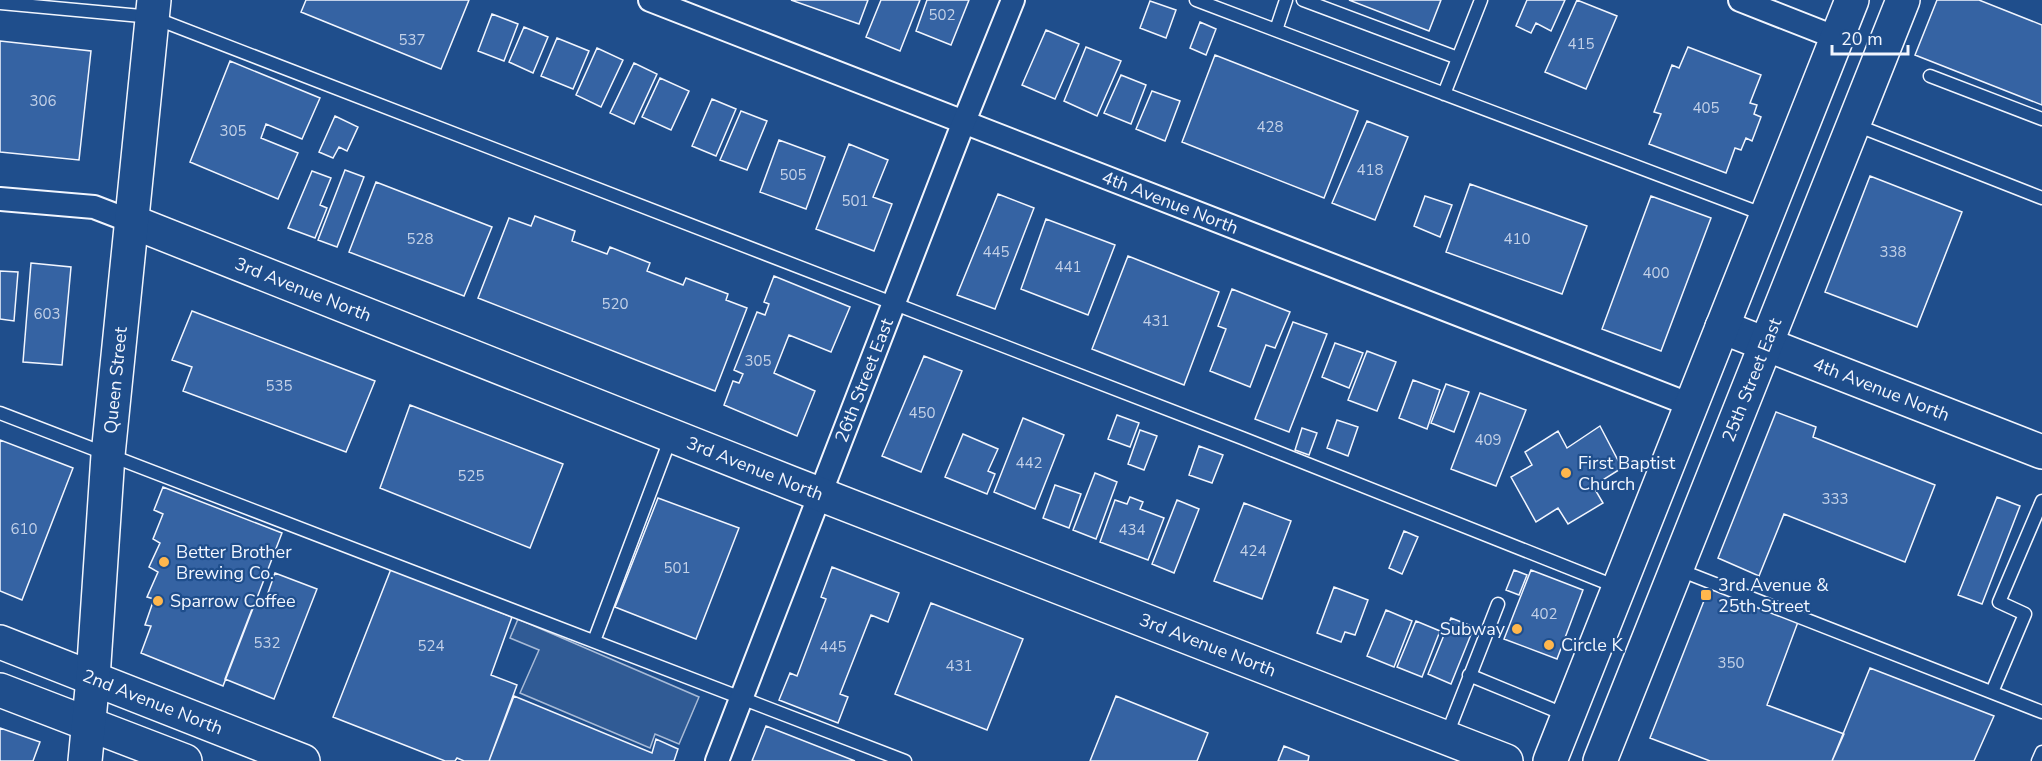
<svg xmlns="http://www.w3.org/2000/svg" width="2042" height="761" font-family="'Nunito Sans',sans-serif">
<style>
.parking{fill:#305b95;stroke:#a8bbd7;stroke-width:1.5}
.building{fill:#3563a3;stroke:#f2f6ff;stroke-width:1.5}
.lines{fill:none;stroke-linecap:round;stroke-linejoin:round}
.lane-casing{stroke:#f2f6ff;stroke-width:15}
.street-casing{stroke:#f2f6ff;stroke-width:26}
.secondary-casing{stroke:#f2f6ff;stroke-width:36}
.primary-casing{stroke:#f2f6ff;stroke-width:36}
.lane{stroke:#1f4e8c;stroke-width:12}
.street{stroke:#1f4e8c;stroke-width:22}
.secondary{stroke:#1f4e8c;stroke-width:33}
.primary{stroke:#1f4e8c;stroke-width:33}
.poi-dot{fill:#ffb74d;stroke:#1f4e8c;stroke-width:2}
.labels{text-anchor:middle;dominant-baseline:central;stroke-width:4.5;stroke-linejoin:round;paint-order:stroke}
.number-label{font-size:15px;fill:#c3d1e8}
.street-label{font-size:18px;fill:#f2f6ff;stroke:#1f4e8c}
.poi-label{font-size:18px;fill:#f2f6ff;stroke:#1f4e8c;text-anchor:start}
</style>
<rect width="100%" height="100%" fill="#1f4e8c"/>
<!-- parking -->
<path class="parking" d="M518 619 699 697 679 744 655 734 650 748 520 693 539 650 510 638Z"/>
<!-- building -->
<path class="building" d="M306 0H469L441 69 301 12Z
M791 0H868L859 24Z
M881 0H920L900 51 866 37Z
M927 0H969L951 45 916 31Z
M1349 0H1441L1429 31Z
M1527 0H1565L1551 31 1536 23 1531 33 1516 26Z
M1577 0 1617 16 1586 89 1545 72Z
M1937 0H1979L2042 25V105L1915 55Z
M1150 1 1176 10 1166 38 1140 28Z
M492 14 518 24 504 61 478 51Z
M1200 22 1216 29 1206 55 1190 48Z
M524 27 548 37 533 73 509 62Z
M1046 30 1079 44 1055 99 1022 85Z
M557 38 589 51 573 89 541 76Z
M0 41 91 51 79 160 0 152Z
M1086 47 1121 61 1097 116 1064 101Z
M1688 47 1761 75 1750 103 1757 105 1754 114 1761 117 1752 141 1746 138 1741 150 1735 148 1726 173 1649 144 1661 114 1654 112 1672 65 1679 68Z
M597 48 623 60 601 107 576 95Z
M1215 55 1358 111 1324 198 1182 142Z
M230 61 320 98 302 139 266 124 261 138 298 153 278 199 190 162Z
M634 63 657 74 634 124 610 113Z
M1121 75 1146 85 1131 124 1104 113Z
M660 78 689 91 671 130 642 117Z
M1152 91 1180 101 1165 141 1136 129Z
M712 99 736 109 716 156 692 146Z
M741 111 767 121 747 170 720 160Z
M335 116 358 127 347 151 339 147 333 158 319 152Z
M1367 121 1408 137 1375 220 1332 203Z
M779 140 825 157 806 209 760 192Z
M849 144 888 160 873 197 892 204 874 251 816 229Z
M345 170 364 177 337 247 318 240Z
M312 171 331 178 320 205 327 208 315 238 288 228Z
M1870 176 1962 212 1917 327 1825 292Z
M376 182 492 227 464 296 349 252Z
M1470 184 1587 226 1562 294 1446 252Z
M998 194 1034 208 995 309 957 295Z
M1425 196 1452 205 1440 237 1414 226Z
M1651 196 1711 218 1661 351 1602 329Z
M535 216 575 231 572 241 607 254 610 247 650 263 647 271 683 285 686 278 728 294 726 300 747 308 715 391 478 298 509 218 531 226Z
M1046 219 1115 245 1088 315 1021 289Z
M1128 256 1219 292 1184 385 1092 349Z
M31 263 71 267 62 365 23 362Z
M0 271 18 272 14 321 0 319Z
M774 276 850 307 831 352 789 335 774 373 815 391 797 436 724 405 733 381 739 383 743 374 734 370 757 312 765 315 769 304 764 302Z
M1232 289 1290 312 1275 348 1266 345 1250 387 1210 371 1226 329 1218 326Z
M192 311 375 381 346 452 183 391 192 367 172 360Z
M1293 322 1327 334 1289 432 1255 419Z
M1335 343 1363 353 1349 388 1322 377Z
M1367 351 1396 362 1377 411 1348 400Z
M924 356 962 371 921 472 882 456Z
M1413 380 1440 390 1427 429 1399 418Z
M1446 384 1469 392 1454 432 1431 423Z
M1480 393 1526 410 1496 486 1451 469Z
M410 405 563 464 530 548 380 488Z
M1776 412 1816 427 1813 437 1935 485 1905 562 1784 514 1759 576 1718 558Z
M1117 415 1139 423 1130 447 1108 439Z
M1023 418 1064 435 1035 509 994 492Z
M1337 420 1358 427 1348 456 1327 448Z
M1600 426 1622 468 1593 486 1603 503 1568 524 1558 508 1536 522 1511 477 1532 465 1525 452 1558 431 1567 448Z
M1302 428 1317 433 1309 455 1295 450Z
M1140 430 1157 436 1144 470 1128 464Z
M963 434 998 449 988 471 995 474 987 494 945 477Z
M0 440 73 468 22 600 0 591Z
M1199 446 1223 455 1212 483 1189 475Z
M1095 473 1117 482 1096 539 1073 530Z
M1055 485 1081 494 1069 528 1043 518Z
M163 487 282 533 223 686 141 653 151 626 145 625 154 599 147 597 158 572 149 567 160 543 153 539 163 514 154 510Z
M1130 497 1143 502 1140 509 1164 518 1148 560 1100 542 1115 500 1127 504Z
M1997 497 2020 506 1982 604 1958 595Z
M658 498 739 528 696 639 615 607Z
M1177 500 1199 509 1174 573 1152 564Z
M1244 503 1291 521 1262 599 1214 581Z
M1404 531 1418 537 1402 574 1389 568Z
M832 567 899 593 888 622 871 615 840 694 848 697 838 723 779 700 790 673 797 676 826 599 821 597Z
M391 569 512 617 491 675 517 685 489 761H464L457 758 455 761H445L333 717Z
M1514 570 1527 575 1519 595 1506 590Z
M1531 570 1583 590 1557 659 1504 639Z
M275 573 317 589 274 699 225 679 254 604 263 607Z
M1334 587 1368 600 1355 635 1345 632 1341 642 1317 633Z
M1709 588 1798 622 1767 705 1844 734 1832 761H1710L1650 738Z
M931 603 1023 639 987 730 895 694Z
M1386 610 1412 621 1394 667 1367 656Z
M1451 618 1474 627 1451 684 1428 674Z
M1416 621 1440 631 1422 677 1397 667Z
M1870 668 1994 716 1974 761H1832Z
M514 696 652 753 656 739 678 749 674 761H489Z
M1116 696 1208 733 1197 761H1090Z
M766 726 855 761H752Z
M0 728 40 742 33 761H0Z
M1284 746 1309 756 1308 761H1278Z"/>
<g class="lines">
<!-- lane casing -->
<g class="lane-casing">
<path id="lane" d="M1196 0 1765 215
M1303 0 1458 58
M0 3 152 17 1242 438 1617 587
M1276 30 1286 0
M1930 76 2042 119
M1444 94 1481 0
M1856 125 2042 198
M0 413 905 761
M1677 569 2042 712
M594 641 671 437
M1469 675 1566 715
M1992 692 2025 614 1999 602 2042 501
M1446 737 1498 604
M2038 761 2042 752"/>
</g>
<!-- street casing -->
<g class="street-casing">
<g id="street">
<path id="s1" d="M650 0 1691 405"/>
<path d="M1740 0 1837 38"/>
<path d="M0 199 94 207 133 222"/>
<path id="s2" d="M717 761 963 124 1013 0"/>
</g>
</g>
<!-- secondary casing -->
<g class="secondary-casing">
<g id="secondary">
<path id="s3" d="M133 222 791 483 1506 761"/>
<path id="s4" d="M1722 327 2042 452"/>
<path id="s5" d="M0 642 303 761"/>
<path d="M0 690 185 761"/>
<path id="s6" d="M85 761 93 678 108 455 154 0"/>
</g>
</g>
<!-- primary casing -->
<g class="primary-casing">
<g id="primary">
<path d="M1550 761 1852 0"/>
<path id="s7" d="M1600 761 1903 0"/>
</g>
</g>
<!-- lane -->
<use href="#lane" class="lane"/>
<!-- street -->
<use href="#street" class="street"/>
<!-- secondary -->
<use href="#secondary" class="secondary"/>
<!-- primary -->
<use href="#primary" class="primary"/>
</g>
<!-- markers -->
<g class="poi-dot">
<circle cx="1566" cy="473" r="6"/>
<circle cx="164" cy="562" r="6"/>
<rect x="1700" y="589" width="12" height="12" rx="3"/>
<circle cx="158" cy="601" r="6"/>
<circle cx="1517" cy="629" r="6"/>
<circle cx="1549" cy="645" r="6"/>
</g>
<g class="labels">
<!-- number labels -->
<g class="number-label">
<text x="942" y="15">502</text>
<text x="412" y="40">537</text>
<text x="1581" y="44">415</text>
<text x="43" y="101">306</text>
<text x="1706" y="108">405</text>
<text x="1270" y="127">428</text>
<text x="233" y="131">305</text>
<text x="1370" y="170">418</text>
<text x="793" y="175">505</text>
<text x="855" y="201">501</text>
<text x="420" y="239">528</text>
<text x="1517" y="239">410</text>
<text x="996" y="252">445</text>
<text x="1893" y="252">338</text>
<text x="1068" y="267">441</text>
<text x="1656" y="273">400</text>
<text x="615" y="304">520</text>
<text x="47" y="314">603</text>
<text x="1156" y="321">431</text>
<text x="758" y="361">305</text>
<text x="279" y="386">535</text>
<text x="922" y="413">450</text>
<text x="1488" y="440">409</text>
<text x="1029" y="463">442</text>
<text x="471" y="476">525</text>
<text x="1835" y="499">333</text>
<text x="24" y="529">610</text>
<text x="1132" y="530">434</text>
<text x="1253" y="551">424</text>
<text x="677" y="568">501</text>
<text x="1544" y="614">402</text>
<text x="267" y="643">532</text>
<text x="431" y="646">524</text>
<text x="833" y="647">445</text>
<text x="1731" y="663">350</text>
<text x="959" y="666">431</text>
</g>
<!-- street labels -->
<g class="street-label">
<text stroke="none"><textPath href="#s1" startOffset="558">4th Avenue North</textPath></text>
<text stroke="none"><textPath href="#s3" startOffset="183">3rd Avenue North</textPath></text>
<text stroke="none"><textPath href="#s6" startOffset="382">Queen Street</textPath></text>
<text stroke="none"><textPath href="#s2" startOffset="408">26th Street East</textPath></text>
<text stroke="none"><textPath href="#s7" startOffset="410">25th Street East</textPath></text>
<text stroke="none"><textPath href="#s4" startOffset="171">4th Avenue North</textPath></text>
<text stroke="none"><textPath href="#s3" startOffset="669">3rd Avenue North</textPath></text>
<text stroke="none"><textPath href="#s3" startOffset="1155">3rd Avenue North</textPath></text>
<text stroke="none"><textPath href="#s5" startOffset="164">2nd Avenue North</textPath></text>
</g>
<!-- poi labels -->
<g class="poi-label">
<text x="1578" y="463">First Baptist<tspan x="1578" dy="21">Church</tspan></text>
<text x="176" y="552">Better Brother<tspan x="176" dy="21">Brewing Co.</tspan></text>
<text x="1718" y="585">3rd Avenue &amp;<tspan x="1718" dy="21">25th Street</tspan></text>
<text x="170" y="601">Sparrow Coffee</text>
<text x="1505" y="629" text-anchor="end">Subway</text>
<text x="1561" y="645">Circle K</text>
</g>
</g>
<!-- scale -->
<path d="M1832 45v9h76v-9" fill="none" stroke="#f2f6ff" stroke-width="3"/>
<text x="1841" y="45" font-size="18" fill="#f2f6ff" stroke="#1f4e8c" stroke-width="4.5" paint-order="stroke">20 m</text>
</svg>
